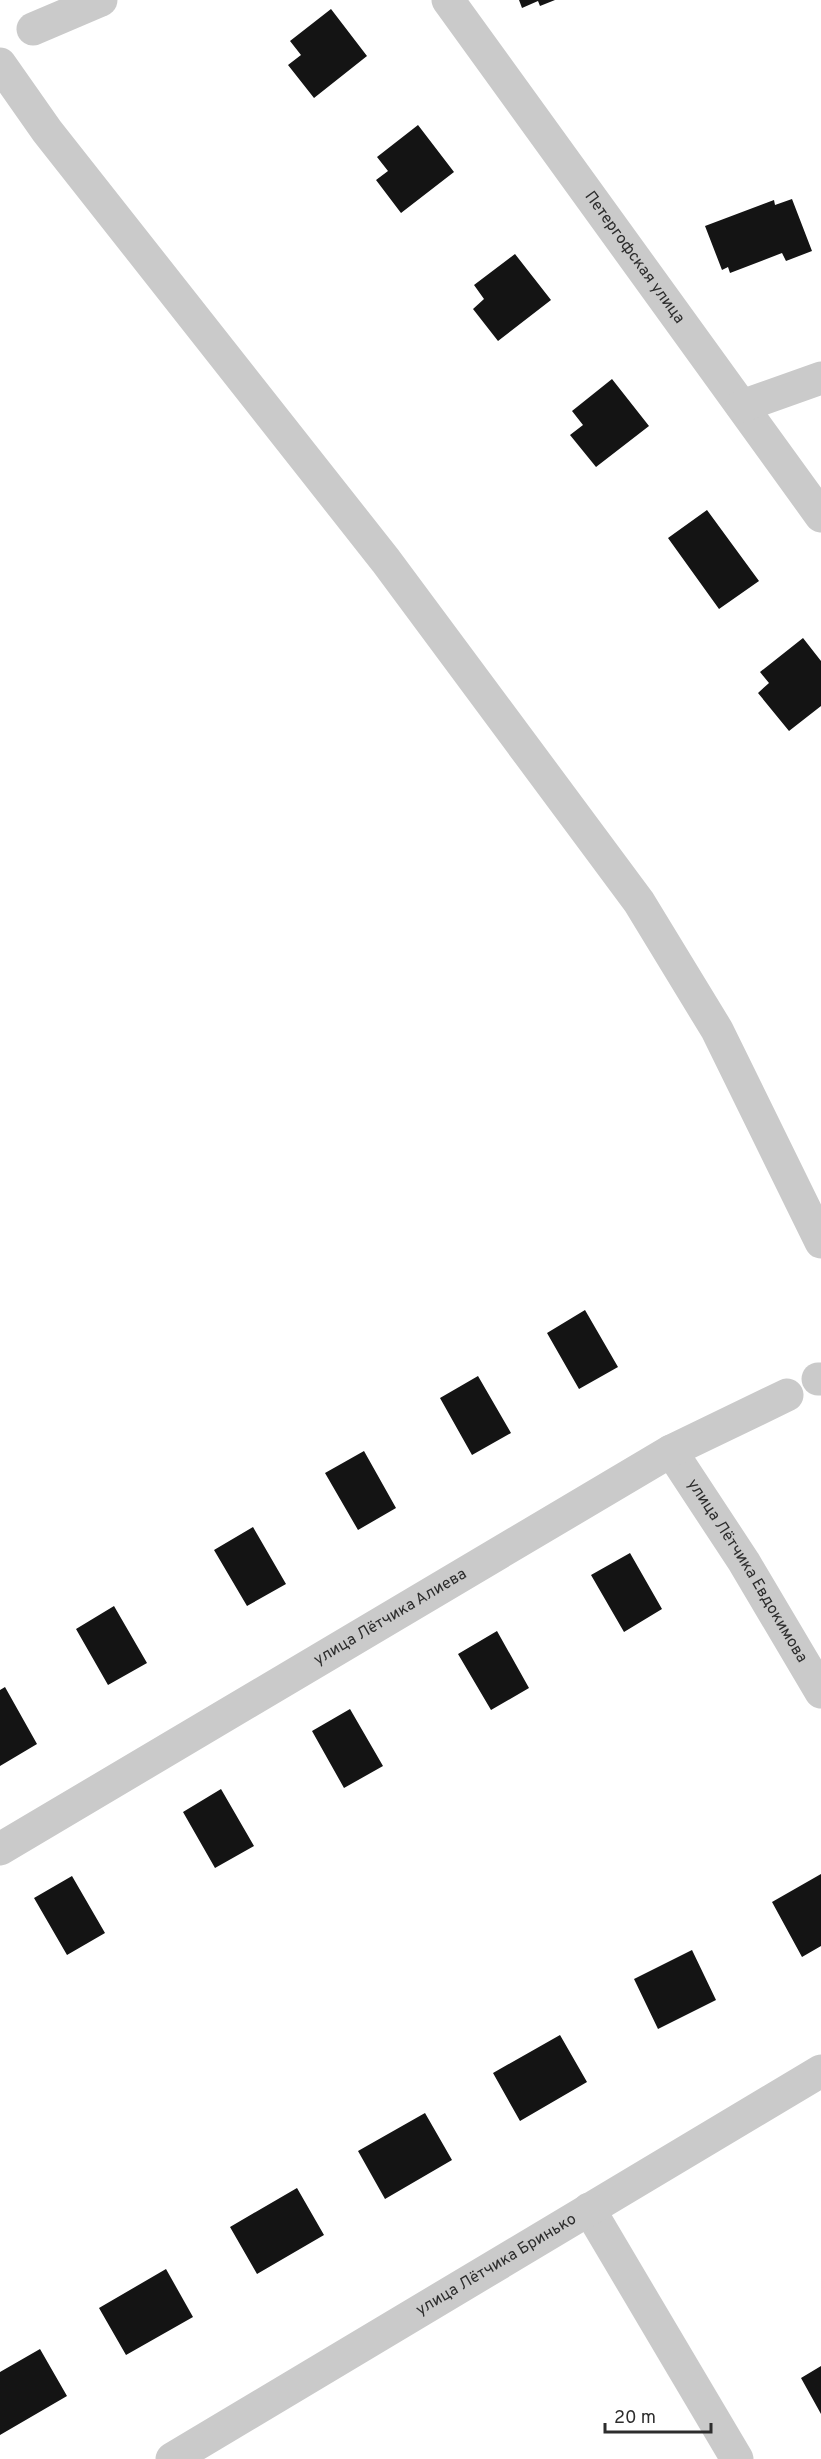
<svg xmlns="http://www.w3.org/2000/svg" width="821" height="2459" font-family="Overpass,sans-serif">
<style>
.building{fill:#141414}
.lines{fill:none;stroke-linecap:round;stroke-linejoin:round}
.minor{stroke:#cacaca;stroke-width:33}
.labels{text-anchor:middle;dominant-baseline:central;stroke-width:6;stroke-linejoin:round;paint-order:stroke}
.street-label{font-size:16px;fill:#2d2d2d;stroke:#fff}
</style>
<rect width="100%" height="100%" fill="#fff"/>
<!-- building -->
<path class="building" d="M519 0H555L540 6 538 1 522 8Z
M331 9 367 56 314 98 288 65 301 55 290 41Z
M418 125 454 172 401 213 376 180 388 171 377 157Z
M792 199 812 251 786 261 782 253 730 273 728 267 722 270 705 226 774 200 775 205Z
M515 254 551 300 498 341 473 309 484 299 474 285Z
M612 379 649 426 596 467 570 435 583 425 572 411Z
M707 510 759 581 719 609 668 538Z
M803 638 821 661V706L789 731 758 693 769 683 760 672Z
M585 1310 618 1367 579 1389 547 1333Z
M478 1376 511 1433 472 1455 440 1398Z
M364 1451 396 1508 358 1530 325 1473Z
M253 1527 286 1584 247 1606 214 1550Z
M630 1553 662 1609 624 1632 591 1575Z
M114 1606 147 1663 108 1685 76 1629Z
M497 1631 529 1688 491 1710 458 1654Z
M5 1687 37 1744 0 1766V1690Z
M350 1709 383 1766 344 1788 312 1731Z
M221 1789 254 1846 215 1868 183 1812Z
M821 1874V1946L802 1957 772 1902Z
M72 1876 105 1933 67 1955 34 1898Z
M692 1950 716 2000 658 2029 634 1979Z
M560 2035 587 2082 520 2121 493 2073Z
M425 2113 452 2160 385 2199 358 2151Z
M297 2188 324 2235 257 2274 230 2227Z
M166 2269 193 2317 126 2355 99 2308Z
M40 2349 67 2396 0 2435V2372Z
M821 2366V2414L801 2378Z"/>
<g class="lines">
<!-- minor -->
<g class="minor">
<path id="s1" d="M448 0 821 516"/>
<path d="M33 29 101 0"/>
<path d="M0 64 47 131 386 561 639 902 717 1030 821 1242"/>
<path d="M742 406 821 378"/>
<path d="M818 1379H821"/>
<path id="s2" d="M671 1451 744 1562 821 1692"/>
<path id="s3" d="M0 1849 671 1451 787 1395"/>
<path d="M589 2209 737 2459"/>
<path id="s4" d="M172 2459 821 2071"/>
</g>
</g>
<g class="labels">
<!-- street labels -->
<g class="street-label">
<text stroke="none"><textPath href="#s1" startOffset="318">Петергофская улица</textPath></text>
<text stroke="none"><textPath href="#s2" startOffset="142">улица Лётчика Евдокимова</textPath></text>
<text stroke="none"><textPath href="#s3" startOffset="454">улица Лётчика Алиева</textPath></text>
<text stroke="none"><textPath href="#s4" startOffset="378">улица Лётчика Бринько</textPath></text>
</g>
</g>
<!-- scale -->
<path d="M605 2423v9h106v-9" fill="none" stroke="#2d2d2d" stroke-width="3"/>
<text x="614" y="2423" font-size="18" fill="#2d2d2d" stroke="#ffffff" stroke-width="4.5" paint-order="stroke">20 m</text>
</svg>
